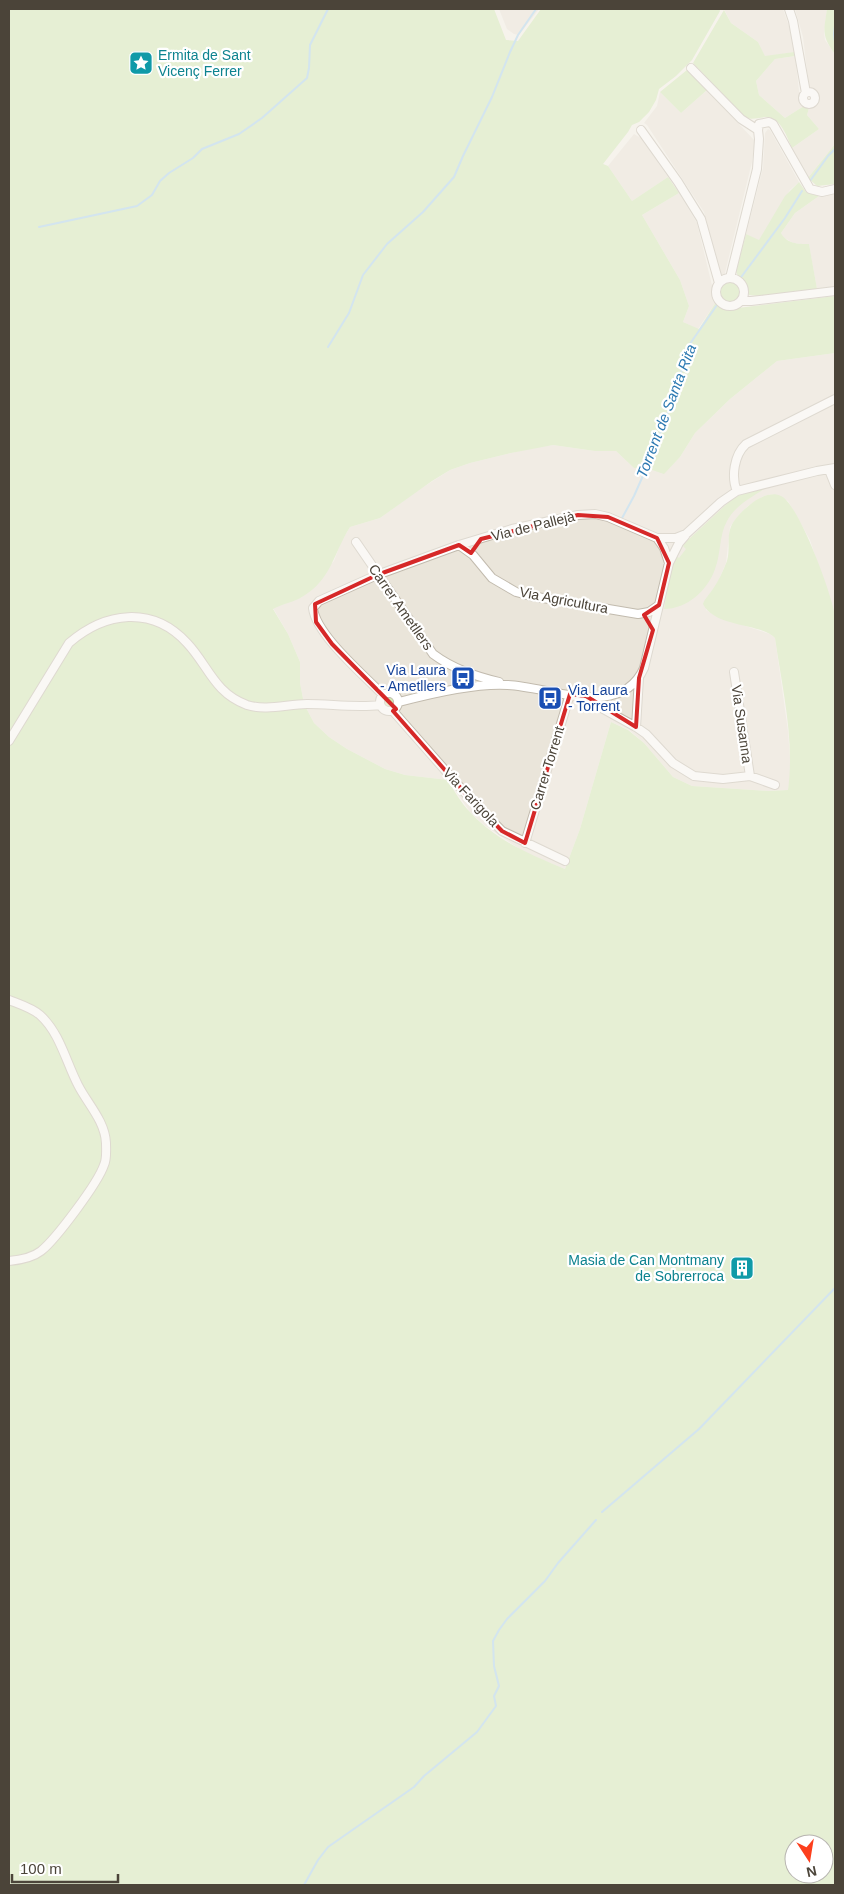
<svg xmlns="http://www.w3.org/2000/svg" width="844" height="1894" font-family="Arial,sans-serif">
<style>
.residential{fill:#eae5da}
.green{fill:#d2eab5;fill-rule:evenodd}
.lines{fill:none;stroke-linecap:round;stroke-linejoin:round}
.stream{stroke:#a9d4f2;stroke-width:2}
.minor-casing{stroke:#c2bbae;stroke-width:10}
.minor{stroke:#fff;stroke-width:8}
.marked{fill:none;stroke:#d62828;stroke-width:4;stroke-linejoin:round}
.labels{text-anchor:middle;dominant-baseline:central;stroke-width:4.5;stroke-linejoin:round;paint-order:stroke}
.culture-label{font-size:14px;fill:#0d838f;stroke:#fff;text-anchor:start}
.street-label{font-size:14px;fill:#4b4439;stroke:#fff}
.transit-label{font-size:14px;fill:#164399;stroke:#fff;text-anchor:end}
.water-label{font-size:15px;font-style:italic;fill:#2e7ab2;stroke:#fff}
</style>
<rect width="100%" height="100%" fill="#f6f3ec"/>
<!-- residential -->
<path class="residential" d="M499 9H539L519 35 514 34 507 29Z
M724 9H783L790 29 794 52 765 57 758 42 731 23Z
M795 9H827L824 33 825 40 835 54V144L808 178 792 148 819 129 807 115 809 108 818 104 819 95 814 89 809 87 803 37Z
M795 56 800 99 804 106 785 118 759 95 756 81 775 59Z
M707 90 755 141 752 162 724 277 721 275 704 212 647 125 644 123 657 106 660 92 681 113Z
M768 129 770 130 799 182 790 190 759 241 746 234 763 168 765 133Z
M634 134 641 138 668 177 632 201 608 166Z
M679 193 697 223 716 302 698 329 683 322 689 306 680 280 642 215Z
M835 194V287L817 289 809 245 793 243 783 237 781 233 795 213 819 196Z
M835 353V616L810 540 788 501 772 494 764 496 748 506 735 520 730 527 726 563 706 610 718 617 770 634 775 638 788 731 791 771 788 790 768 791 692 786 673 777 644 743 629 730 611 722 580 829 565 869 527 854 484 825 470 812 448 780 405 775 385 769 347 749 329 737 314 723 304 704 300 683V662L288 634 273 608 302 597 334 561 341 542 350 527 380 518 414 493 450 470 470 463 532 448 553 445 595 451H616L634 468 649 469 664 473 680 457 695 433 730 399 777 361Z"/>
<!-- green -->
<path class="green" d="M9 9H494L506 40 518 41 541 9H719L720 11 692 60 676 76 659 89 656 100 649 112 639 122 632 125 628 132 603 164 608 166 632 201 668 177 679 193 642 215 680 280 689 306 683 322 699 329 716 302 721 307 730 309 835 296V353L777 361 730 399 695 433 680 457 664 474 649 469 634 468 616 451H595L553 445 511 453 470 463 450 470 432 481 380 518 350 527C333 554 332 579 302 597 294 602 282 604 273 609L288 634 300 662V683L304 704 314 723 329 737 347 749 385 769 405 775 448 780C454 791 461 803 470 812 495 840 531 855 565 869L580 829 611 722 628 730 644 743 673 777 692 786 768 791 788 790C795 740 782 687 775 638 762 623 715 628 703 604 705 598 710 594 713 589 719 580 723 571 727 561 731 548 725 534 734 521 743 509 765 488 781 496 799 504 832 595 835 616V1885H9ZM794 1844H824V1874H794Z
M827 9H835V54C821 35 824 31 827 9Z
M724 10 731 23 758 42 765 56 794 52 795 56 775 59 756 81 759 95 785 118 804 106 809 108 807 115 819 129 792 148C787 137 781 118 767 117 760 117 754 120 746 118L693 63Z
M687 70 707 90 681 113 660 92Z
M835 144V184L817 186 808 178Z
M799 182 806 192 819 196 795 213 781 233C787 244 798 244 809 244L817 289 759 296 749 295 736 272 746 234 759 240 785 196Z
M718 292a11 11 0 1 1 22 0a11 11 0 1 1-22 0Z
M767 487C753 497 735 505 727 521 719 535 721 554 715 569 708 590 687 609 664 609L672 566 676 556 679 558 686 549 683 546 687 541 730 501 740 495Z
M383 703a6 6 0 1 1 12 0a6 6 0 1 1-12 0Z"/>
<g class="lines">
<!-- stream -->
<path class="stream" d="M834 9 835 10
M835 26 834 34 835 42
M810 181 828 156 835 149
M39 227 137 206 152 195 160 181 169 173 193 158 202 149 239 134 262 118 307 78 309 68 310 45 328 9
M739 280 785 218 802 191
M328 347 349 313 363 275 387 244 423 212 454 177 463 156 492 97 510 52 518 35 536 9
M621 520 634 496 653 453 679 382 687 348 717 305
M602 1512 699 1429 835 1288
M304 1885 318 1860 328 1847 414 1787 424 1776 477 1732 496 1706 494 1696 499 1686 494 1666 493 1641 499 1630 507 1619 545 1581 558 1563 596 1520"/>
<!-- minor casing -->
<g class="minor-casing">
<path id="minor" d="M789 9 793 21 806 93
M691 68 741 119 758 130
M803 98a6 6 0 1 1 12 0a6 6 0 1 1-12 0Z
M641 130 678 182 701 219 719 283
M730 278 757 169 759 139 758 130 759 124 769 122 773 124 810 189 822 192 835 189
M716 292a14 14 0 1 1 28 0a14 14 0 1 1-28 0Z
M741 301H751L835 291
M829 470 835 485
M737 491C731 477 734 455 746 444L835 399
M657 538 664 548 669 563
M356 542 433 654C453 669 475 676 499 682
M459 545 473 555 492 578 516 592 531 596 638 614 649 612 659 605
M734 672 750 776
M380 702a9 9 0 1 1 18 0a9 9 0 1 1-18 0Z
M383 695C364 675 316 635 313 608L319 601 377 575 459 545 512 529 578 515 595 514 608 517 657 538H676L686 534 721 502 737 491 817 471 835 468
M586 696 598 706 636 727 646 734 673 763 694 776 723 779 750 776 775 785
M399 702C429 694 478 683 508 685 551 687 621 720 644 668L669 563 679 543 685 536
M393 711 466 794 502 831 565 861
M636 727 639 678
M9 741 69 643C105 612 152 605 187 643 208 665 214 693 247 705 266 711 288 704 307 704 331 704 356 708 380 705
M525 843 570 694
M9 1000C19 1004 32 1008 40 1015 60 1033 66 1062 78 1085 87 1103 105 1121 106 1143 106 1150 107 1159 104 1165 98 1183 56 1239 41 1251 32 1258 20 1260 9 1261"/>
</g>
<!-- minor -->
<use href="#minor" class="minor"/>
</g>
<!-- marked area -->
<path d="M0 0H844V1894H0ZM578 515 608 517 657 538 669 563 659 605 644 615 653 630 639 678 636 727 586 696 570 694 525 843 502 831 466 794 393 711 396 709 332 644 316 622 315 604 377 575 459 545 471 553 481 539Z" fill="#f6f3ec" fill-opacity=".55" fill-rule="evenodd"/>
<path class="marked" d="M578 515 608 517 657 538 669 563 659 605 644 615 653 630 639 678 636 727 586 696 570 694 525 843 502 831 466 794 393 711 396 709 332 644 316 622 315 604 377 575 459 545 471 553 481 539Z"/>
<!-- icons -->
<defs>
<g id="sight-square" transform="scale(1.25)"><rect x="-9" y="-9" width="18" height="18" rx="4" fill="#0f9aa8" stroke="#fff"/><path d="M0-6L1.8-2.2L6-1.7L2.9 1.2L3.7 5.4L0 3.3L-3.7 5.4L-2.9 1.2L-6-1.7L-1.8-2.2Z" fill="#fff"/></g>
<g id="bus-square" transform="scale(1.25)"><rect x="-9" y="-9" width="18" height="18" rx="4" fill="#1a4fb4" stroke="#fff"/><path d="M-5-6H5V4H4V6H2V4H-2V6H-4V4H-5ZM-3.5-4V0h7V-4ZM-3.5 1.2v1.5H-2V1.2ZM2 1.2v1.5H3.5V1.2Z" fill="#fff"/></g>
<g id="building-square" transform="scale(1.25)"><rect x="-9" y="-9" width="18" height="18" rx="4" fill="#0f9aa8" stroke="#fff"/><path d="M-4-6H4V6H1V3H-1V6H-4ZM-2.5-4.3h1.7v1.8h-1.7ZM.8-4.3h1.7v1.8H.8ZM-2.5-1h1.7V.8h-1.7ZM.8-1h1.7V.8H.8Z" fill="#fff"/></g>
</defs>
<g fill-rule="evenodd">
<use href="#sight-square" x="141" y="63"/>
<use href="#bus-square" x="463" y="678"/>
<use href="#bus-square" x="550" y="698"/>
<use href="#building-square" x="742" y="1268"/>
</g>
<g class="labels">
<!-- culture labels -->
<g class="culture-label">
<text x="158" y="55">Ermita de Sant<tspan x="158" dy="16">Vicenç Ferrer</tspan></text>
<text x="724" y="1260" text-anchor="end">Masia de Can Montmany<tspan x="724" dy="16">de Sobrerroca</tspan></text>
</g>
<!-- street labels -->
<g class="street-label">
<text transform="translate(533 526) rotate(-14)">Via de Pallejà</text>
<text transform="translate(564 600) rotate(11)">Via Agricultura</text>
<text transform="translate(401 607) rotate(55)">Carrer Ametllers</text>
<text transform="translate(742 724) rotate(82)">Via Susanna</text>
<text transform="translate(547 768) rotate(-73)">Carrer Torrent</text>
<text transform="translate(471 797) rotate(47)">Via Farigola</text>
</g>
<!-- transit labels -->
<g class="transit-label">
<text x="446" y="670">Via Laura<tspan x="446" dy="16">- Ametllers</tspan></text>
<text x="568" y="690" text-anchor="start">Via Laura<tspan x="568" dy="16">- Torrent</tspan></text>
</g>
<!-- water labels -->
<g class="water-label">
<text transform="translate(666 411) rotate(-69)">Torrent de Santa Rita</text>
</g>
</g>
<!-- border -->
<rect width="844" height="1894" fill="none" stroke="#4b4439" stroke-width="20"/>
<!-- north arrow -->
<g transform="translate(809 1859) rotate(168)"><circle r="24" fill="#ffffff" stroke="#b7b4b0"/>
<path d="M0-4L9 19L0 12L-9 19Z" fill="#fc3f1d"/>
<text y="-8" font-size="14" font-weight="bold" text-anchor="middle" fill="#4b4439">N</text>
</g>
<!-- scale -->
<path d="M12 1874v8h106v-8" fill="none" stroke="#4b4439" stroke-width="2.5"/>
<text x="20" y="1874" font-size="15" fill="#4b4439" stroke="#ffffff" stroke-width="4" paint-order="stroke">100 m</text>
</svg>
